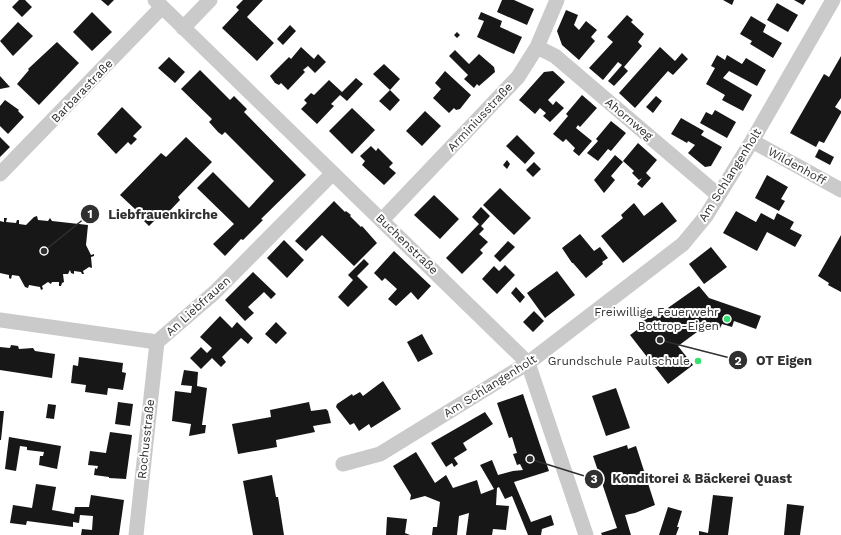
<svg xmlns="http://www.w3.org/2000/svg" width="841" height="535" font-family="'Work Sans',sans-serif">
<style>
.building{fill:#171717}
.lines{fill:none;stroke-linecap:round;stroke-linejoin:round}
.street{stroke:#cacaca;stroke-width:15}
.poi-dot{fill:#38e070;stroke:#fff;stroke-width:1.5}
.labels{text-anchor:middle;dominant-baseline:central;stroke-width:4;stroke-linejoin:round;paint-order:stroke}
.street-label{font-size:12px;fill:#303030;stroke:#fff}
.poi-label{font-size:12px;fill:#303030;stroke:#fff;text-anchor:end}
.leader{fill:none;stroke:#303030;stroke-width:1.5}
.callout-dot{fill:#303030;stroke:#fff;stroke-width:1.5}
.mark-label{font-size:12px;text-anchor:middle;font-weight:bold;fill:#fff}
.callout-label{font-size:13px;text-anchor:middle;font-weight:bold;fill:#303030;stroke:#fff;stroke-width:4;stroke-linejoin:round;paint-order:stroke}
</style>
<rect width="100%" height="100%" fill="#fff"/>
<!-- building -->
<path class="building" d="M19 0H25L32 7 22 17 12 7Z
M101 0H114L108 6Z
M243 0H263L247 17 274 43 257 61 222 28 239 10 236 7Z
M502 0H514L534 9 527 25 497 12Z
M723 0H734L732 5Z
M794 0H806L803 5Z
M777 3 798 15 788 32 767 20Z
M566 10 578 15 574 25 579 30 586 21 597 30 591 37 595 41 579 60 562 45 557 31Z
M92 12 112 32 92 51 73 32Z
M481 12 502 21 500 27 522 37 514 54 477 37 484 21 478 19Z
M627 15 633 20 631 22 644 34 638 42 642 46 624 67 628 71 614 86 608 81 622 65 618 62 603 80 589 68 613 42 607 37Z
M751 16 766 25 763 32 782 43 773 58 750 44 752 41 740 34Z
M18 22 33 36 13 56 0 41Z
M290 25 296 31 283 45 277 39Z
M457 32 460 35 457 38 454 35Z
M57 42 79 63 39 105 17 84 29 70 28 69Z
M301 47 314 59 318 54 326 62 315 73 308 66 303 70 305 72 288 90 281 83 279 85 275 83 270 76 289 57 291 59Z
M660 47 675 61 682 53 688 59 673 75 668 71 635 108 619 93Z
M455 50 469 64 479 54 494 67 495 72 479 86 477 84 474 88 464 79 468 75 449 56Z
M717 55 725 60 727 55 742 64 746 58 766 70 757 86 729 71 723 78 752 95 743 111 722 100 725 95 706 84 715 68 711 66Z
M841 56V98L835 107 841 111V113L824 143 819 141 816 147 790 133 824 74 829 77Z
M169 57 185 72 175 83 158 68Z
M384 64 400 79 390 90 373 74Z
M200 70 230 100 234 96 247 109 244 112 306 175 261 219 263 220 243 240 241 239 225 256 213 244 234 224 197 188 213 172 249 208 274 181 225 132 222 135 218 132 209 122 212 119 181 89Z
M445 71 471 95 460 109 456 110 454 108 449 113 433 98 441 89 435 83Z
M553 71 565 82 548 100 553 105 556 101 564 108 550 122 543 116 546 113 540 108 535 114 519 100 544 72Z
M0 76 10 87 0 89Z
M356 78 363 84 347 101 340 95 331 104 334 106 317 124 301 109 307 103 304 100 311 93 314 95 329 80 342 92Z
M390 90 400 100 390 111 379 101Z
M582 95 597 108 580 127 578 125 576 128 592 141 579 156 573 151 575 148 566 139 563 142 553 134 568 116 566 114Z
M656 96 662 101 653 113 646 107Z
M5 100 19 110 18 111 24 117 8 134 0 126V106Z
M122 107 142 127 133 136 137 139 131 145 128 142 116 154 97 134Z
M352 108 375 130 352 154 329 131Z
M715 110 736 122 727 138 700 123 706 112 712 115Z
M425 111 441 126 422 146 406 131Z
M681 118 704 131 701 135 722 147 711 166 705 167 688 153 695 145 688 141 687 143 671 134Z
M611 121 626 133 611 151 608 149 598 161 587 153 598 141 596 139Z
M517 135 535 153 525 164 506 146Z
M0 137 10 147 0 157Z
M186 137 212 162 178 197 180 200 161 220 158 217 149 226 143 220 147 215 139 207 136 210 120 195 161 153 166 157Z
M638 143 657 160 646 173 651 178 642 188 637 184 642 178 639 180 632 173 634 171 623 161Z
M371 146 376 151 378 148 393 163 389 167 396 173 384 185 362 165 365 161 360 156Z
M819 149 834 157 830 165 815 157Z
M615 155 623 162 611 176 615 180 604 193 594 180Z
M507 160 510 164 507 169 503 165Z
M534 162 541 169 533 177 526 170Z
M767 175 788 187 781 199 785 201 779 211 755 198Z
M500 188 531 218 514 235 483 205Z
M434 195 459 219 440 239 414 215Z
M334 201 345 212 346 211 351 215 350 216 361 227 362 226 377 243 354 266 322 235 306 251 295 241Z
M662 202 677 221 623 263 601 236 623 218 621 215 634 203 644 216Z
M481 207 490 216 481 226 484 229 479 234 488 242 480 250 483 253 462 274 446 258 479 224 472 217Z
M736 211 756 222 761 213 774 220 777 213 794 222 790 229 802 235 795 247 767 232 757 251 723 233Z
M37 216 38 220 48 221 50 218 52 221 88 225 86 245 91 255 94 254V256L91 257 92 268 89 267 83 271 84 274H82L81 272 74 271V274L71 273 70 270 68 274H63L64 282 62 283 61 286H59V282H52L51 284 48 282 42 286 43 289 41 290 40 287 29 285 28 288 25 287 19 276 12 275 11 279 9 278V275L0 273V221L4 222V218H7L6 222 16 223 17 220H19V224L26 225 34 217Z
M580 234 594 251 600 247 608 258 602 262 603 264 586 278 573 263H572L562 248Z
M841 235V292L828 285 829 283 818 276Z
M284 240 304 260 287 278 267 258Z
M508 241 515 247 500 262 494 256Z
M711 247 727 267 704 284 689 264Z
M394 251 431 286 418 300 411 292 396 306 388 299 397 289 385 278 382 281 374 273Z
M364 259 369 264 357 276 368 287 348 307 338 297 353 280 348 275Z
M505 265 515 275 497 294 482 279 494 266 499 271Z
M557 271 575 295 545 318 527 293Z
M253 272 276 294 271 299 264 292 248 307 254 313 245 321 225 300Z
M699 286 709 298 761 316 756 329 734 321 732 327 722 324 720 328 708 324 697 332 678 346 693 365 668 384 630 335 645 324 639 316 649 309 655 317Z
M516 287 525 297 520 303 511 293Z
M534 311 544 321 533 332 523 322Z
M220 316 232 328 237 322 253 338 248 344 241 338 222 357 226 362 221 367 212 358 201 369 190 358 201 347 207 353 212 348 200 337Z
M276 322 287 333 276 344 265 334Z
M422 334 433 354 418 362 407 342Z
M11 345 18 346 19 349 33 348 35 351 55 354 52 378 0 370V347L10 348Z
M79 357 123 363 122 372 126 373 123 390 108 388 107 395 85 392 86 385 71 383 73 365 78 366Z
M184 370 198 372 197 386 207 388 202 425H206L205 433 189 436 191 424 172 421 175 391 191 393 192 386 181 385Z
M383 381 401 409 371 428 369 424 359 431 354 423 350 425 336 407 337 404 352 394 353 396 360 392 363 396Z
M616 388 630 428 606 436 592 396Z
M523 394 540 445 529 449 540 445 549 471 514 482 531 522 551 515 554 525 542 529 541 535H528L512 496 505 499 499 487 497 488 496 505 509 506 506 530 493 529 492 535H466L469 513 459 516 457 535H432L433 527H437L440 502 425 496 410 500 411 495 393 466 416 452 435 483 446 475 453 488 477 480 481 494 494 489 480 465 492 460 498 475 513 471 523 470 520 464 517 465 513 454 517 453 512 437 509 438 497 403Z
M118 402 133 404 130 426 115 424Z
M309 402 311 411 326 409 328 411 331 423 313 426 315 432 276 440 277 447 238 454 232 424 271 417 270 410Z
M48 404 56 405 54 419 46 418Z
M0 411H4L1 440H0Z
M485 412 493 424 463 443 467 450 454 458 458 464 454 467 452 463 446 467 431 443Z
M110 432 132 435 126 479 109 478V477L94 475 95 468 97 469 98 466 88 465 90 451 106 453Z
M9 437 61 446 57 469 39 465 40 456H43L44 452 27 450V447L20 446 16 471 5 469Z
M627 445 628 449 636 446 655 505 635 513 625 515 631 535H602L601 533 617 528 593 456Z
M272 475 276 497H278L284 535H253L243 481Z
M36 484 56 487 52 510 74 514 75 507H89L91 495 124 500 119 535H81L82 529 92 530 93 516 80 515 79 523 73 522V527L27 521 26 525 10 523 13 505 32 508Z
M713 495 733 497 728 535H699V531L708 533Z
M787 504 804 506 800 535H784Z
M668 507 682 511 677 527H679L676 535H659Z
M387 517 407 519 405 533 410 535H386Z"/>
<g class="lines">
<!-- street -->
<path class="street" d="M155 0 528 363 586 535
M183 28 210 0
M537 47 555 56 718 195
M752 141 841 190
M0 174 162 7
M382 220 518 77 537 47 557 0
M0 320 157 342 214 293 333 173
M343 464 380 454 528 363 683 244 706 216 752 141 833 0
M136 535 157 342"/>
</g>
<!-- markers -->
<g class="poi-dot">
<circle cx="727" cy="319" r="4"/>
<circle cx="698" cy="361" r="4"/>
</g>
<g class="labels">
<!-- street labels -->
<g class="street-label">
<text transform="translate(82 91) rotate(-46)">Barbarastraße</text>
<text transform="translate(480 117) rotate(-47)">Arminiusstraße</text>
<text transform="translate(629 119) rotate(40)">Ahornweg</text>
<text transform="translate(797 166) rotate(29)">Wildenhoff</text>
<text transform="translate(730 175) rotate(-58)">Am Schlangenholt</text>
<text transform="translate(407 244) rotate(44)">Buchenstraße</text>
<text transform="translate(198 306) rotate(-42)">An Liebfrauen</text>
<text transform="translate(490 386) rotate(-32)">Am Schlangenholt</text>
<text transform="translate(146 439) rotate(-84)">Rochusstraße</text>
</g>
<!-- poi labels -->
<g class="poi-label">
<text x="719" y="312">Freiwillige Feuerwehr<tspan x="719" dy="14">Bottrop-Eigen</tspan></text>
<text x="690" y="361">Grundschule Paulschule</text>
</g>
</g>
<!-- callouts -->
<path class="leader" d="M44 251L90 214M660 340L738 360M530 459L594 479"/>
<g class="callout-dot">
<circle cx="44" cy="251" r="4"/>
<circle cx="660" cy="340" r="4"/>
<circle cx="530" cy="459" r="4"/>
<circle cx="90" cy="214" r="10"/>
<circle cx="738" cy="360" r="10"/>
<circle cx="594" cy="479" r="10"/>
</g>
<g class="mark-label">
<text x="90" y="218">1</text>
<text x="738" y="365">2</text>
<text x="594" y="483">3</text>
</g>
<g class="callout-label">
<text x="163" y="219">Liebfrauenkirche</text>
<text x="784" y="365">OT Eigen</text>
<text x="702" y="483">Konditorei &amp; Bäckerei Quast</text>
</g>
</svg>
